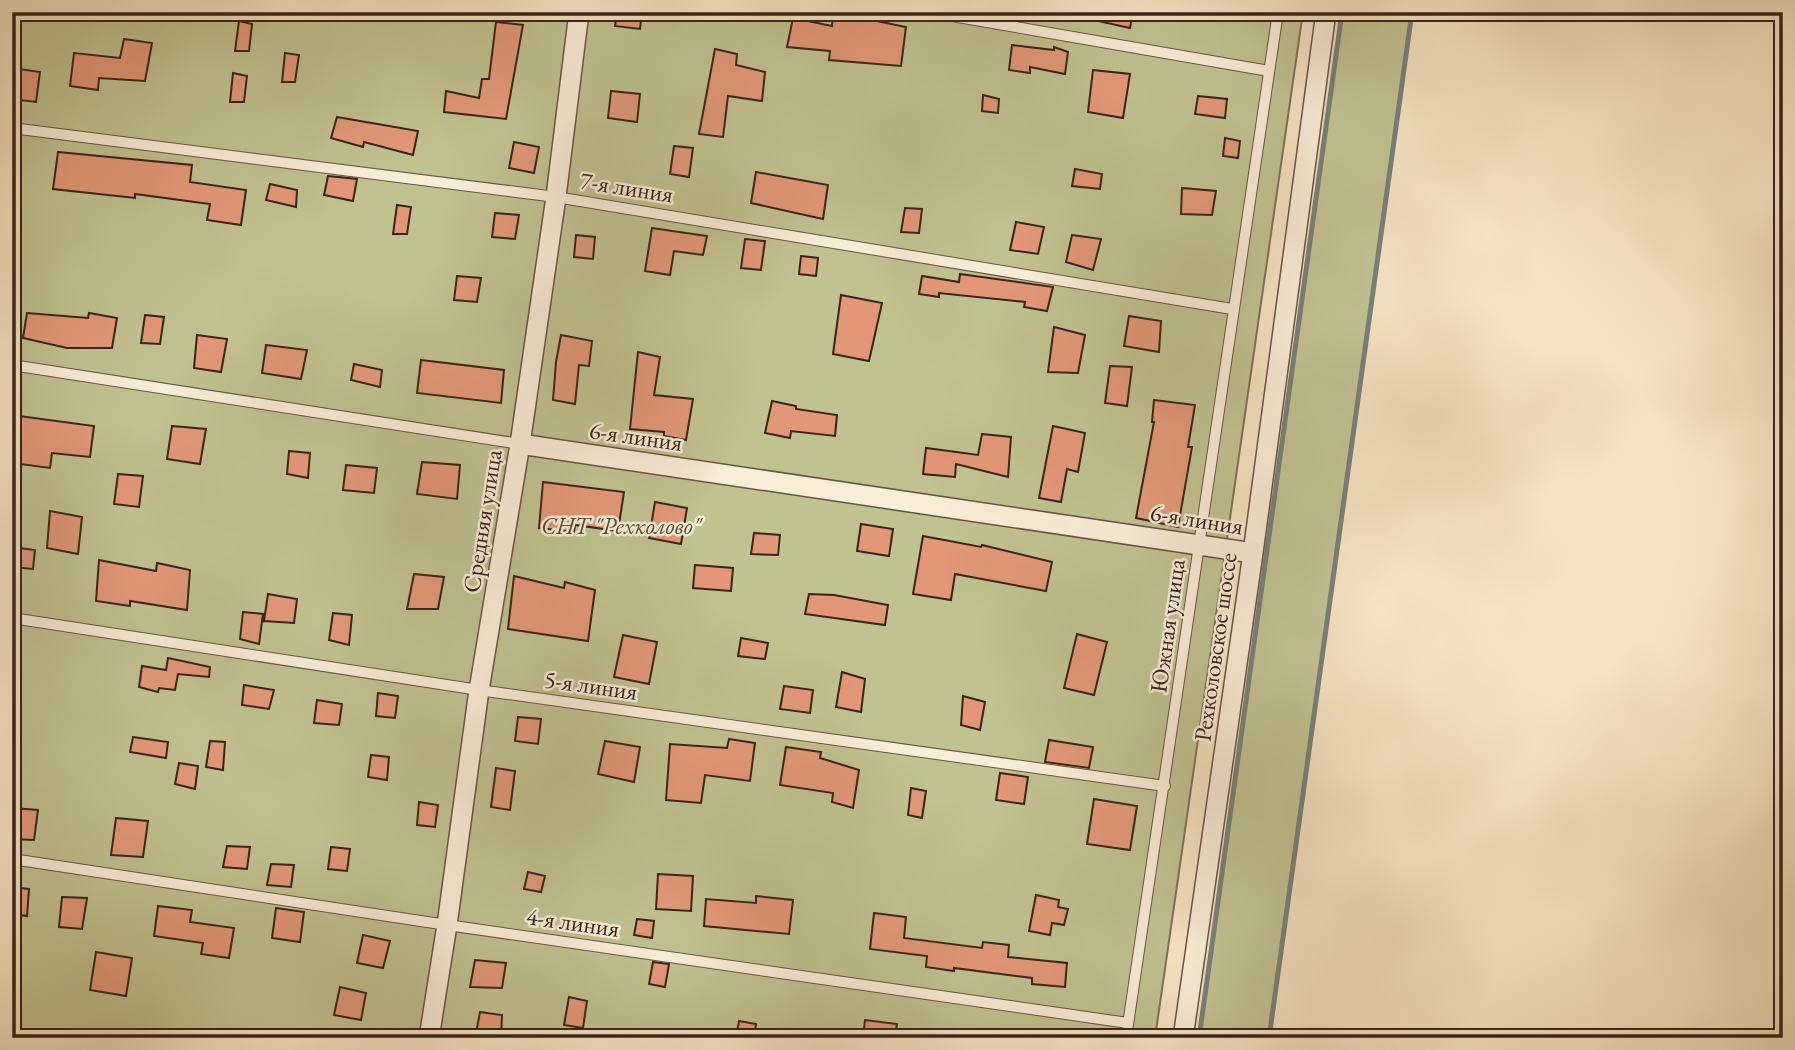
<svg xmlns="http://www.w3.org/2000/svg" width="1795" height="1050" font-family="'EB Garamond',serif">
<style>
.green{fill:#c0c290;stroke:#7c7355;stroke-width:2}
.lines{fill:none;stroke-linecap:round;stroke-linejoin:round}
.stream{stroke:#76807b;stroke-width:5}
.building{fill:#e29877;stroke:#38241a;stroke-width:2}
.lane-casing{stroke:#675444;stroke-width:12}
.street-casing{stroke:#675444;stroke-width:22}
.lane{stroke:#f8edd7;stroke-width:10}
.street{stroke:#f8edd7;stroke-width:19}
.labels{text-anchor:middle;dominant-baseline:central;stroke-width:5;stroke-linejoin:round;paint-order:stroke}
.street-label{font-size:24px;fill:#38241a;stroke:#f8edd7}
.park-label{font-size:24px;font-style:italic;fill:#5a4c38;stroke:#f8edd7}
</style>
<rect width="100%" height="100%" fill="#f5e3c2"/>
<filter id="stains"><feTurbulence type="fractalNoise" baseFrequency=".00286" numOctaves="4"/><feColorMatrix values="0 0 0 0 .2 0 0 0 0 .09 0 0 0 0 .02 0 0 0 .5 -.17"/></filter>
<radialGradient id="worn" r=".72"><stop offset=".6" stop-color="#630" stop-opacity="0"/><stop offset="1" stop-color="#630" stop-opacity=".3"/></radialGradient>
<!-- green -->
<path class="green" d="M12 12H1303L1155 1038H12Z
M1342 12H1412L1269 1038H1199Z"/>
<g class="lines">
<!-- stream -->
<path class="stream" d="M1199 1038 1342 12
M1269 1038 1412 12"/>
</g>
<!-- building -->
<path class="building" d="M617 12H642L640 29 615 26Z
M833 12 906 27 901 66 829 60 830 51 787 47 793 18 832 26Z
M1089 12H1133L1130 28 1089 19Z
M239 21 252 24 249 51H235Z
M496 22 523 25 506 119 444 112 446 91 479 98 482 79H489Z
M124 39 152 43 145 81 99 78 98 90 70 86 74 53 120 58Z
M1012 45 1054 50V47L1068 52 1065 74 1030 67V73L1009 70Z
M715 49 737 54 736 65 765 72 762 101 728 96 723 137 699 134Z
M285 53 299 55 295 82H282Z
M12 68 40 72 36 102 12 99Z
M1093 70 1130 74 1123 118 1088 112Z
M233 73 247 76 244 102H230Z
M611 91 640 94 637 122 608 118Z
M983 95 999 99 998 113 982 111Z
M1198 96 1227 99 1225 118 1195 114Z
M337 117 418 131 413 155 364 142 363 147 331 138Z
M1225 138 1240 141 1238 158 1223 156Z
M514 142 539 147 534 173 509 168Z
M674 146 693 148 689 177 670 174Z
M58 152 192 165 190 182 246 190 241 225 207 220 210 204 135 194V198L53 189Z
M1075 169 1102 174 1100 189 1072 186Z
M756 172 828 185 823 219 751 203Z
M328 176 357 179 353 201 324 195Z
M270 184 297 190 296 207 266 200Z
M1182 188 1216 191 1212 215 1181 214Z
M397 205 411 207 407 234H393Z
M905 208 922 209 919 233 901 232Z
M495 213 519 215 515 239 492 237Z
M1016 222 1044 227 1038 254 1010 250Z
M652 228 707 236 703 255 674 251 670 275 645 271Z
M576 235 595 237 593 259 574 257Z
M1072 235 1101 239 1093 270 1066 262Z
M745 239 765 241 761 270 741 268Z
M801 256 818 258 816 276 799 274Z
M960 274 1053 287 1047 311 1024 307 1025 302 939 293V297L919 294 922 276 959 282Z
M457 276 481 278 477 302 454 300Z
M841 295 882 303 869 361 833 354Z
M27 313 88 318 89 313 117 318 112 348H67L23 338Z
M145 315 164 317 160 344 141 343Z
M1129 316 1161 321 1159 352 1124 346Z
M1054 327 1085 335 1078 373 1048 372Z
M197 335 227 339 221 372 194 368Z
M561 335 592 341 589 366 579 365 575 404 553 400 556 362Z
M266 345 307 350 301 379 262 373Z
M638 352 660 357 654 395 693 399 686 440 664 436V432L630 429Z
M421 360 504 370 501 403 417 393Z
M354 364 382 370 380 387 351 380Z
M1110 366 1132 367 1127 406 1105 403Z
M1154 400 1195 405 1188 447H1192L1178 527 1136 518 1154 422H1152Z
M772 401 796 406V409L837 415 835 436 791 431 790 438 765 433Z
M19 416 94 426 90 457 52 453 50 468 12 463Z
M172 426 206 429 200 464 167 459Z
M1053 426 1085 433 1078 472 1067 469 1061 502 1039 498Z
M982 434 1011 437 1008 477 956 464 955 477 923 474 926 448 978 455Z
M289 451 310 453 308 478 287 474Z
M422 462 460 465 457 499 417 494Z
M346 465 377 468 374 493 343 490Z
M118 474 143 476 139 507 114 504Z
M543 482 624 492 618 531 575 525 574 532 539 528Z
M655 502 687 508 681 544 649 538Z
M50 511 82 517 78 554 47 548Z
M861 524 893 529 889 556 857 551Z
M754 533 780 535 778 555 751 554Z
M923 536 981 547 982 545 1052 562 1046 591 955 574 951 600 913 594Z
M12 547 35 550 33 569 12 567Z
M99 560 156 571 157 563 190 570 187 610 130 601V606L96 601Z
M695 565 733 568 731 591 693 588Z
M414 574 444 577 438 609H407Z
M514 576 564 588 565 582 595 590 588 641 508 629Z
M268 594 297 599 294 623 264 621Z
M809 594 834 595 888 605 885 625 805 614Z
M243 612 263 614 259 644 240 639Z
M333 613 352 615 349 645 329 640Z
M1077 634 1107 642 1094 695 1064 688Z
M623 635 657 642 649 684 614 677Z
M741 638 768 643 765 659 738 656Z
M168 658 210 667 209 677 178 674 175 690 159 688 158 692 139 687 142 666 166 670Z
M842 672 865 679 861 712 836 707Z
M244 685 274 690 269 709 242 705Z
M784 686 813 690 810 713 780 709Z
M378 693 398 696 395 718 376 716Z
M963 696 985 702 980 730 961 725Z
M317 700 342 704 339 725 314 723Z
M518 717 541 719 538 744 515 741Z
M133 737 168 742 166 758 130 752Z
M729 739 755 743 750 781 705 775 701 803 666 800 670 744 727 748Z
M1049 740 1093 747 1089 768 1045 762Z
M210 741 225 742 223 770 206 767Z
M605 741 640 747 634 782 598 774Z
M786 747 821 752 820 758 859 770 853 808 832 802 833 793 780 785Z
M371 755 389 757 387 780 368 777Z
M179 763 198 766 195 789 175 784Z
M496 768 515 771 510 810 491 807Z
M1000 773 1028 777 1024 804 996 800Z
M911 788 926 791 922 818 908 815Z
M1094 799 1137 806 1130 850 1087 844Z
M419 802 438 805 435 827 417 825Z
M12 808 38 810 34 840 12 839Z
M116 818 148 821 143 857 111 855Z
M227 846 250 847 247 869 223 867Z
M331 847 350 849 347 871 328 869Z
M271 864 294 865 291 887 267 885Z
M528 872 545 876 541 892 524 889Z
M658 874 693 876 691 911 656 909Z
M12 887 29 889 27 916 12 914Z
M1036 895 1059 900 1058 907 1068 909 1064 925 1052 923 1050 935 1029 931Z
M756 896 793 900 789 934 704 926 706 899 756 903Z
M62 897 87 898 82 929 59 927Z
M158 906 192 910 190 922 234 928 229 958 201 954 203 943 154 936Z
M276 908 304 912 300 942 272 938Z
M874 913 906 917 904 938 982 948 983 942 1009 945 1008 957 1067 963 1065 987 1032 984V978L954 968V971L926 967 927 956 870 949Z
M637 919 654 921 652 938 634 935Z
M363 935 390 941 383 968 357 963Z
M96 952 132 958 126 996 90 990Z
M475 960 506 963 502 988 470 987Z
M653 962 669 964 665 987 649 984Z
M340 987 366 993 361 1020 334 1015Z
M569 997 587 1001 583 1028 564 1025Z
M480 1012 502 1015 501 1038H475Z
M865 1020 897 1024 895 1038H863Z
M739 1021 756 1024 754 1038H736Z"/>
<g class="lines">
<!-- lane casing -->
<g class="lane-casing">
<path id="lane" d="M929 12 1269 71
M12 128 556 197 1232 309
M12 365 520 444
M12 618 479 690 1165 786
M12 859 447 925 1128 1023
M1126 1038 1278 12"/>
</g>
<!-- street casing -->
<g class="street-casing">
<path id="street" d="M520 444 1253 553
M429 1038 447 925 479 690 520 444 556 197 579 12
M1183 1038 1253 553 1326 12"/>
</g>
<!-- lane -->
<use href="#lane" class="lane"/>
<!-- street -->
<use href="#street" class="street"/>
</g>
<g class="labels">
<!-- street labels -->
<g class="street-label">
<text transform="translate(627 187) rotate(9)">7-я линия</text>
<text transform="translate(636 436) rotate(8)">6-я линия</text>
<text transform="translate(1197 519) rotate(9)">6-я линия</text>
<text transform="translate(482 521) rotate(-81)">Средняя улица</text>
<text transform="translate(1167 626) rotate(-82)">Южная улица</text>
<text transform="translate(1215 647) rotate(-82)">Рехколовское шоссе</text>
<text transform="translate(591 685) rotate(8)">5-я линия</text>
<text transform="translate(573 922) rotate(8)">4-я линия</text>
</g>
<!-- park labels -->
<g class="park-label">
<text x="621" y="525">СНТ "Рехколово"</text>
</g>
</g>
<!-- margin -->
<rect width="1795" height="1050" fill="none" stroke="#f5e3c2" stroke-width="42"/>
<rect x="14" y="14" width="1767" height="1022" fill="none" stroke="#38241a" stroke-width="3.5"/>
<rect x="21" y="21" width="1753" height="1008" fill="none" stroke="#38241a" stroke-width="2"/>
<rect width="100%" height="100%" filter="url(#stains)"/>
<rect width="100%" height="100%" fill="url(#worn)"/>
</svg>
